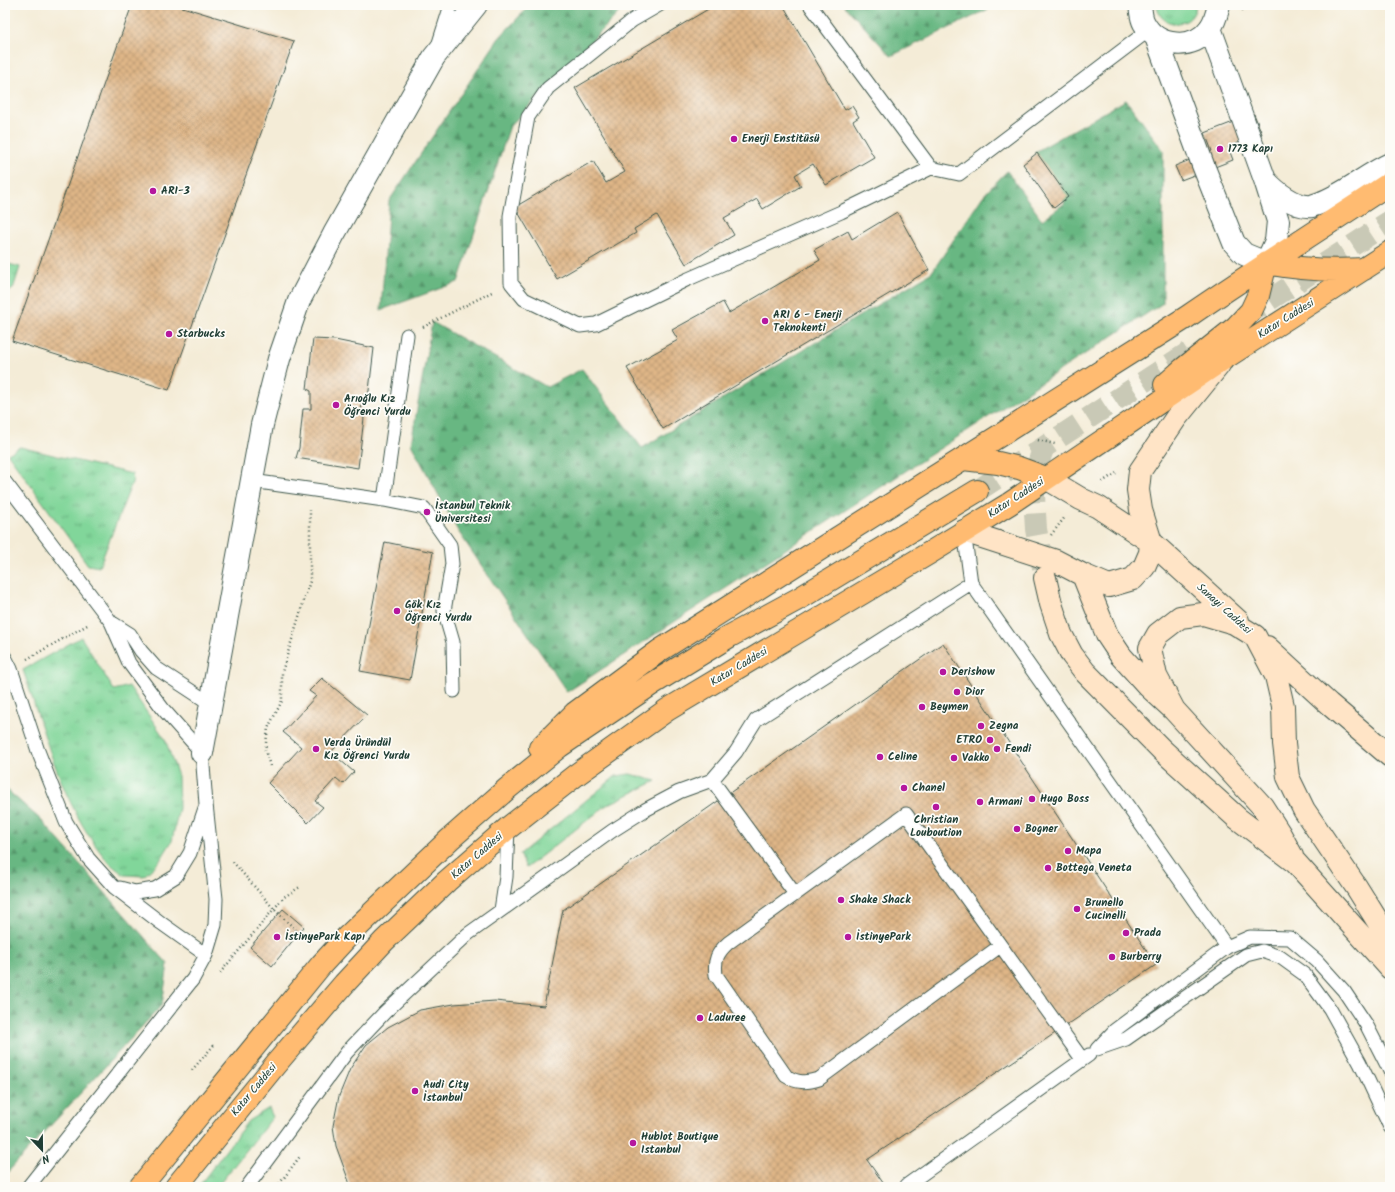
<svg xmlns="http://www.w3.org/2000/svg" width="1395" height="1192" font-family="Kalam,sans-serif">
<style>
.grass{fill:url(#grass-tufts);stroke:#508a67}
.forest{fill:url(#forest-firs);stroke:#447a5b}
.building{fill:url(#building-cross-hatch)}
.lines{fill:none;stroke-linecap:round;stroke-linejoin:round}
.secondary-tunnel{stroke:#c9c9b6;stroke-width:22;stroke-dasharray:22 11;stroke-linecap:butt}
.primary-tunnel{stroke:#c9c9b6;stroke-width:22;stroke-dasharray:22 11;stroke-linecap:butt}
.lane-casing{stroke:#3f574c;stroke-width:15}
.street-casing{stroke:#3f574c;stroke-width:24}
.secondary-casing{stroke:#3f574c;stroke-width:24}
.primary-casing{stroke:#3f574c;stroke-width:24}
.path{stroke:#3f574c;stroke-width:2.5;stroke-dasharray:1 3;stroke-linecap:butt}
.lane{stroke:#fff;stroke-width:13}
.street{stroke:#fff;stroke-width:22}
.secondary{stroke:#ffe4c6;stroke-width:22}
.primary{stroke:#ffbb71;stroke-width:22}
.poi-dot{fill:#b5179e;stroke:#fdfcf7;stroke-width:1.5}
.labels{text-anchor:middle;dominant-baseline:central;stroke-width:3.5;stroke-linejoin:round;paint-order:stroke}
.poi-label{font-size:11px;font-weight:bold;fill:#1f3d34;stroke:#fdfcf7;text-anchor:start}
.street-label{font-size:11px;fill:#1f3d34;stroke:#fdfcf7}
</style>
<defs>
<pattern id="grass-tufts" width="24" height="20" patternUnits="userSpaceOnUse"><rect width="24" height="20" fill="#81d69a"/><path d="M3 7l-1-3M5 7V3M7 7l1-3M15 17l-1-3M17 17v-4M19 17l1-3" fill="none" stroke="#69af7e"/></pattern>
<pattern id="forest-firs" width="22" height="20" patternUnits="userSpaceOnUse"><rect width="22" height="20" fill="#68b782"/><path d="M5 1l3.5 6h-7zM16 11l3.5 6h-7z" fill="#55966b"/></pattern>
<pattern id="building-cross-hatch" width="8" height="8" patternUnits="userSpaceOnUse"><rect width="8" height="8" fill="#dfb687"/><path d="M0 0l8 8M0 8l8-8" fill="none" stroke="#b4956f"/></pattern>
</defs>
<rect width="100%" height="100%" fill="#fdfcf7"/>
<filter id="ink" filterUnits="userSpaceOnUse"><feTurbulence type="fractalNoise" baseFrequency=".025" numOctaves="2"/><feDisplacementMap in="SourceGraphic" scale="8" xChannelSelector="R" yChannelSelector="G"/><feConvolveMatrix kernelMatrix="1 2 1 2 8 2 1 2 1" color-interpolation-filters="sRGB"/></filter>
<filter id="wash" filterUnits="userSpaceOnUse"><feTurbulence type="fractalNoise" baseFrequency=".012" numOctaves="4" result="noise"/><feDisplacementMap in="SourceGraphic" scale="16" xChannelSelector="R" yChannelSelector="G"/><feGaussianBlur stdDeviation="0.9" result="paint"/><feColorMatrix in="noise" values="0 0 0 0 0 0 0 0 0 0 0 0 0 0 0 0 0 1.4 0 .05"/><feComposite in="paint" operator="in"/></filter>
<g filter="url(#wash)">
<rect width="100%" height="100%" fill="#f4ecd7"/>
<!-- grass -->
<path class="grass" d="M1157 5H1196C1194 30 1158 29 1157 5Z
M5 263 20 267 13 289 5 294Z
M20 447 132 474 133 480 99 567 88 565 8 454Z
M81 637 114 690 129 686 165 739 178 776 179 808 172 841 159 862 144 876 124 875C118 870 109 864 104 857 61 803 45 734 23 670Z
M630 774 656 781 607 805 526 868 520 854 616 776Z
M269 1108 273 1117 217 1187H198L248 1121Z"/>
<!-- forest -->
<path class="forest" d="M530 5H626L510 126 458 282 381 310 389 201 499 38Z
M844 5H997L891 56Z
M1126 100 1163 150V303L567 692 458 531 411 444 432 322 547 387 582 369 642 448 727 396 932 272 983 196 1007 171 1042 220 1065 203 1035 152Z
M5 788 41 820 168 964 162 1005 5 1175Z"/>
<g id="blocks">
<!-- building -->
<path class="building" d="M132 5H176L294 41 169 390 12 341Z
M715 5H783L845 110 852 106 859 117 853 121 874 157 826 185 813 164 795 175 801 186 763 209 757 199 724 218 734 235 686 264 657 215 634 229 636 233 557 279 515 207 593 161 606 183 625 172 575 88Z
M1254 114 1262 134 1228 147 1233 160 1181 180 1175 166 1212 151 1205 133Z
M1037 153 1068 197 1054 208 1023 164Z
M897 212 929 270 663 429 627 368 678 340 672 330 723 302 729 313 820 260 814 250 848 231 852 239Z
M313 339 335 340 374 348 368 399 362 401 361 415 364 418 358 468 296 458 299 448 303 409H311V391L307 389Z
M385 542 433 552 410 680 360 671Z
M943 643 1156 965 867 1160 886 1187H351L336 1146 333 1126 339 1096 350 1069 366 1045 388 1027 420 1010 454 1004 495 1001 544 1006 563 910Z
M322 678 367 715 331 752 354 772 343 784 336 778 315 801 323 807 308 823 268 783 301 747 283 732 316 696 309 691Z
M283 909 304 927 272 966 250 947Z"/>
</g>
</g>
<g filter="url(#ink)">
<use href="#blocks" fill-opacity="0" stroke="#3f574c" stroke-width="1"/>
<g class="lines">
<!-- secondary-tunnel -->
<path class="secondary-tunnel" d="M1043 449 1033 479 1036 529 1044 573"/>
<!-- primary-tunnel -->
<path class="primary-tunnel" d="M1242 318 1390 221
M977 491 1197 347"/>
<!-- lane casing -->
<g class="lane-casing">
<path id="lane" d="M659 5 633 20 548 88 528 117 510 216 511 283 524 299 580 326 596 324 686 280 841 212 931 168 959 174 1149 30
M810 5 931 168
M439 43 451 5
M252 481 384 500 424 508 450 545 452 564 444 611 453 642 454 691
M5 482 111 622 129 663 163 709 202 753 206 804 216 899 215 925 206 955 193 979 28 1187
M384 500 407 335
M971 583 1227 947
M111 622 130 634 141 651 156 668 211 704
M5 657 11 669 38 751 66 822 88 858 114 887 161 923 206 955
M712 780 795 894
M120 888 135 892 155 889 176 876 190 853 205 808
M501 910 506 877 508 828
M1000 946 819 1079C806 1083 797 1083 786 1076L716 975C714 960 717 953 728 943L906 814 1082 1059
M1390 1071 1366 1024 1344 991 1317 961 1290 938 1250 937 1227 947 1115 1030 1097 1049 1126 1039 1246 955 1262 951 1280 957 1305 975 1330 1009 1360 1063 1390 1127
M907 1185 1089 1055
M247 1187 347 1052 385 1012 468 934 612 831 645 810 679 792 712 780 736 752 756 720 971 583 964 531"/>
</g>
<!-- street casing -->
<g class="street-casing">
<path id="street" d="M1140 5C1141 11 1141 18 1144 23 1157 48 1194 51 1210 28 1215 22 1217 13 1219 5
M1156 37 1203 165 1234 243 1244 254 1266 263 1276 241 1278 221 1265 180 1210 28
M1265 180C1275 191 1295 208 1312 206 1314 205 1318 204 1320 203 1345 194 1366 175 1390 164
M202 753 262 425 279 359 299 301 334 234 434 57 476 5"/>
</g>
<!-- secondary casing -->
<g class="secondary-casing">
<path id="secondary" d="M1046 478 1081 499 1098 507 1151 542 1238 621
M964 531 1056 561 1083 575 1109 586 1133 579 1144 567 1150 553 1151 542 1141 510 1138 490 1140 471 1176 418 1219 365
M1083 575 1107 635 1121 656 1148 686 1174 710 1262 806 1280 834 1292 856
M1045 578 1051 604 1061 634 1072 655 1085 672 1162 750 1237 818 1296 863 1390 968
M1267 647 1329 704 1390 756
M1174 710 1156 676 1150 648 1158 634 1180 617 1203 614 1234 623 1255 636 1276 676 1283 706 1284 744 1288 777 1304 810 1357 888 1390 941"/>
</g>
<!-- primary casing -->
<g class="primary-casing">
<path id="primary" d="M1266 263C1297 269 1332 271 1364 269
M1165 385 1183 369 1236 327 1251 311 1258 296 1266 263
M963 459 998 463 1019 468 1046 478
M540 748 575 713 659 651 1187 317C1254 271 1322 228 1390 183
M140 1187 321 965 347 937 450 839 508 788 560 746 652 684 730 636 800 598 977 491
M176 1187 275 1065 344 984 384 941 447 881 508 828 576 775 667 710 931 552 1009 504 1225 358 1390 252"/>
</g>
<!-- path -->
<path class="path" d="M1242 10 1257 5
M423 327 494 291
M1038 440 1055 444
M1102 482 1116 473
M1051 535 1065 517
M27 659 89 624
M270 766 265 750 268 728 282 701V672L310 581V510
M233 862 274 909 302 936
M220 973 284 897 300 887
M192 1070 214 1045
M277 1187 301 1155"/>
<!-- lane -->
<use href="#lane" class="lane"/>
<!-- street -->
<use href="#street" class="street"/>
<!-- secondary -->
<use href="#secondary" class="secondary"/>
<!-- primary -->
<use href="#primary" class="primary"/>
</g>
</g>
<!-- markers -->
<g class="poi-dot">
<circle cx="734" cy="139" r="4"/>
<circle cx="1220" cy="149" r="4"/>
<circle cx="153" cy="191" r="4"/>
<circle cx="765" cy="321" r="4"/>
<circle cx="169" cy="334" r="4"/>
<circle cx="336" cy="405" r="4"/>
<circle cx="427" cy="512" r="4"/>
<circle cx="397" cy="611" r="4"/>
<circle cx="943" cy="672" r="4"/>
<circle cx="957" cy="692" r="4"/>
<circle cx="922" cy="707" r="4"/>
<circle cx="981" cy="726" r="4"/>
<circle cx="990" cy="740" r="4"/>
<circle cx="316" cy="749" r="4"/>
<circle cx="997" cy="749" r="4"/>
<circle cx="880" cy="757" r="4"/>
<circle cx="954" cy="758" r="4"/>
<circle cx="904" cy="788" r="4"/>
<circle cx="1032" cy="799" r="4"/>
<circle cx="980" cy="802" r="4"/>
<circle cx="936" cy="807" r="4"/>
<circle cx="1017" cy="829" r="4"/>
<circle cx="1068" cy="851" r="4"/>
<circle cx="1048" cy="868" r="4"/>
<circle cx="841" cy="900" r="4"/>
<circle cx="1077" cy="909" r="4"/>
<circle cx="1126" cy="933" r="4"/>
<circle cx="277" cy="937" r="4"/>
<circle cx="848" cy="937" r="4"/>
<circle cx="1112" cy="957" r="4"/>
<circle cx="700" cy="1018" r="4"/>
<circle cx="415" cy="1091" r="4"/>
<circle cx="633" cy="1143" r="4"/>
</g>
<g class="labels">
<!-- poi labels -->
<g class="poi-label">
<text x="742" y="139">Enerji Enstitüsü</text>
<text x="1228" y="149">1773 Kapı</text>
<text x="161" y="191">ARI-3</text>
<text x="773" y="315">ARI 6 - Enerji<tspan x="773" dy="13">Teknokenti</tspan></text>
<text x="177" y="334">Starbucks</text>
<text x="344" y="399">Arıoğlu Kız<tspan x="344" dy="13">Öğrenci Yurdu</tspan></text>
<text x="435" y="506">İstanbul Teknik<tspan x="435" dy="13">Üniversitesi</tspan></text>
<text x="405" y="605">Gök Kız<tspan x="405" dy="13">Öğrenci Yurdu</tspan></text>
<text x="951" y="672">Derishow</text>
<text x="965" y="692">Dior</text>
<text x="930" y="707">Beymen</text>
<text x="989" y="726">Zegna</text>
<text x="982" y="740" text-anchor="end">ETRO</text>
<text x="324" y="743">Verda Üründül<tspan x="324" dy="13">Kız Öğrenci Yurdu</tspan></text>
<text x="1005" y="749">Fendi</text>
<text x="888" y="757">Celine</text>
<text x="962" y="758">Vakko</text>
<text x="912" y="788">Chanel</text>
<text x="1040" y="799">Hugo Boss</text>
<text x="988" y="802">Armani</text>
<text x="936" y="820" text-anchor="middle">Christian<tspan x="936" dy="13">Louboution</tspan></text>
<text x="1025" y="829">Bogner</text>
<text x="1076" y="851">Mapa</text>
<text x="1056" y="868">Bottega Veneta</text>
<text x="849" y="900">Shake Shack</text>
<text x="1085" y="903">Brunello<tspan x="1085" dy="13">Cucinelli</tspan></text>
<text x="1134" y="933">Prada</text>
<text x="285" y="937">İstinyePark Kapı</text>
<text x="856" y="937">İstinyePark</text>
<text x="1120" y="957">Burberry</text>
<text x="708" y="1018">Laduree</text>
<text x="423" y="1085">Audi City<tspan x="423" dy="13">İstanbul</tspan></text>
<text x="641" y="1137">Hublot Boutique<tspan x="641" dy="13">Istanbul</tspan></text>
</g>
<!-- street labels -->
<g class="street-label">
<text transform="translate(1286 319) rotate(-32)">Katar Caddesi</text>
<text transform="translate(1016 498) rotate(-33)">Katar Caddesi</text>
<text transform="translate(1224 609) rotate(42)">Sanayi Caddesi</text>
<text transform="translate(739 667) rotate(-31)">Katar Caddesi</text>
<text transform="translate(477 856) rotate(-41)">Katar Caddesi</text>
<text transform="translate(254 1090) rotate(-50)">Katar Caddesi</text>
</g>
</g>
<!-- margin -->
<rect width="1395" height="1192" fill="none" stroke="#fdfcf7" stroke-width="20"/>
<!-- north arrow -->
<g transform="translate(42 1150) rotate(158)" stroke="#fdfcf7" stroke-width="3" paint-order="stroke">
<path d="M0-3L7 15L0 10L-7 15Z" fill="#1f3d34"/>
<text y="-6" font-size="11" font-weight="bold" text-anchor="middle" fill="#1f3d34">N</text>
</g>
</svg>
